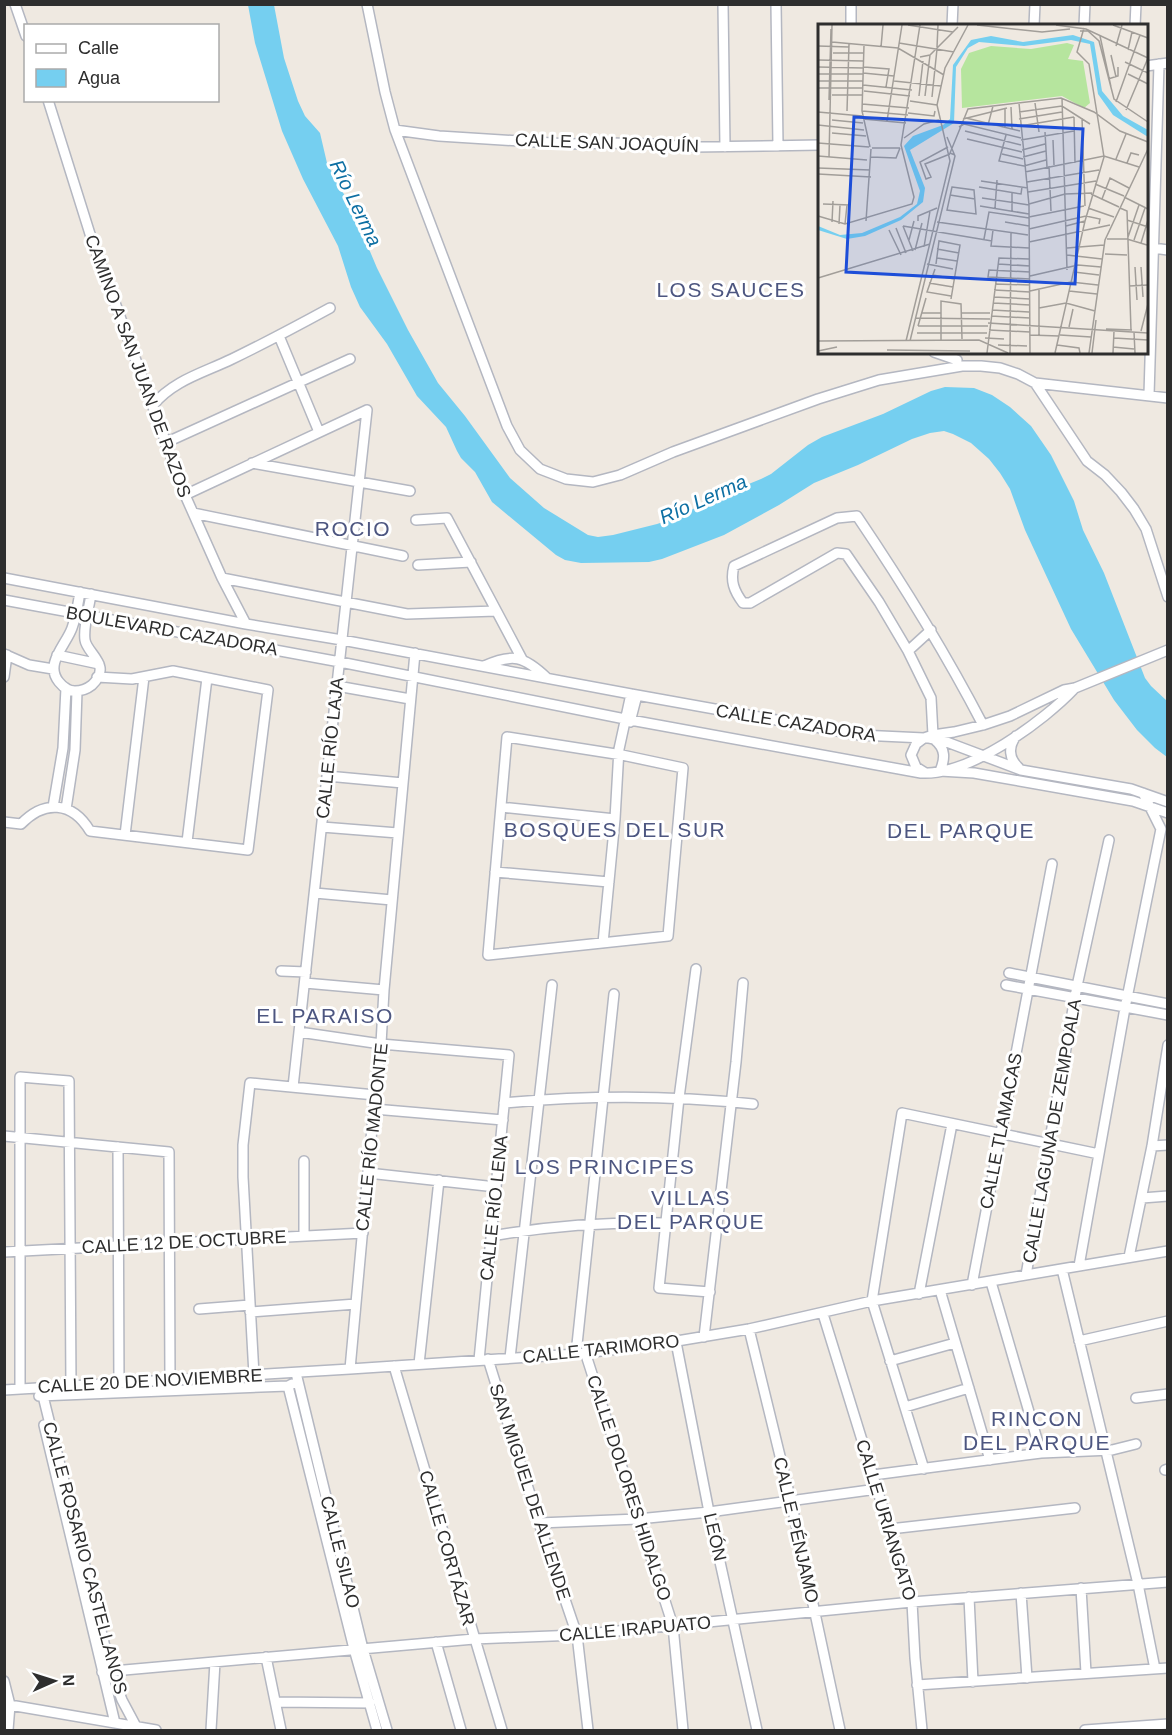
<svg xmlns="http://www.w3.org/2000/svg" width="1172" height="1735" font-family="Arial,sans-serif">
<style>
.water{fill:#75cff0}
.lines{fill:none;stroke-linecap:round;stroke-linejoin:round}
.minor-casing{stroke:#b4b7c1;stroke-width:12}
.minor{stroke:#fff;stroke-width:9}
.labels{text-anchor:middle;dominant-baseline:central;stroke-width:6;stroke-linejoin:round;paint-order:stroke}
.street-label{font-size:18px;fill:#2e2e2e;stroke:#fff}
.water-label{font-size:20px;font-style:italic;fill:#0d6fa3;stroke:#fff}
.quarter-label{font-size:21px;letter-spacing:1.5px;fill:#4d5680;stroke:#fff}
.inset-road{fill:none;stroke:#a29e99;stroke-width:1.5}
.view{fill:#1d4ed8;fill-opacity:0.15;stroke:#1d4ed8;stroke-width:3}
.inset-edge{fill:none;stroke:#2e2e2e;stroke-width:3}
</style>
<rect width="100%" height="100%" fill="#efe9e1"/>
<!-- water -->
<path class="water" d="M248 5H274L284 58 298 101 305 116 320 133 327 163 353 211 377 268 408 330 438 383 465 416 510 478 544 508 588 535 598 537 613 535 657 524 672 519 729 492 761 479 771 474 808 445 822 437 883 414 931 391 945 387 974 388 992 395 1010 407 1031 426 1051 455 1074 501 1083 530 1104 573 1145 678 1151 686 1167 701V757L1155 748 1137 730 1114 700 1071 629 1025 530 1010 489 1000 473 989 459 971 443 953 434 944 431 930 433 912 439 858 465 814 483 779 505 724 535 662 559 649 562 581 563 565 560 556 555 492 502 475 472 461 458 457 451 446 427 417 396 387 344 360 307 351 287 338 246 303 179 282 131 255 43Z"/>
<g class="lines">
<!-- minor casing -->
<g class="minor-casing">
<path id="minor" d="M15 4 26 36
M367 4 385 92 395 130 507 426 520 450 540 469 566 479 593 482 620 475 673 452 818 399 879 380 962 366H981L1000 368 1018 374 1035 383 1168 398
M723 4 725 147
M776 4 778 146
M851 26V4
M952 26 953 4
M1034 26 1035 4
M1084 26 1085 4
M1135 26 1136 4
M1146 66 1168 63
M48 100 90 234 185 495 222 578 246 624
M395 130 439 136 568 144 610 143 651 144 693 147 820 145
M1153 248 1168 250
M279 336 319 432
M934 352 957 360
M1035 383 1087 461 1105 475 1121 492 1134 509 1146 529 1168 597
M1149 395 1159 64
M153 405C174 380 203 373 232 359 265 343 297 326 330 308
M165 443 350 359
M252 463 410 491
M185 495 367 410
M193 513 403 556
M416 520 447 518 522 659
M418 565 471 562
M4 578 246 624 342 640 631 694 860 735 924 738 933 735 954 732 983 725 1010 716 1064 690 1075 688 1168 650
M222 578 407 614 496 611
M80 592C78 604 76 617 72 628 66 645 44 664 59 682 63 687 68 691 75 691 81 691 87 689 92 685 113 665 87 654 85 640 83 626 89 609 91 594
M4 600 340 662 625 719 921 773C969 776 1044 721 1075 688
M908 651 931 630
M4 654 29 665 53 669
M57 655 99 664
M484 666C513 653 524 656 547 678
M4 677 7 655
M337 686 410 699
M630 722 637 695
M933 735 931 698 908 651 879 602 846 554 837 553 750 603H743C734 591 730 581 734 566L837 518 857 516C903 584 945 652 983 725
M1016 736C1008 747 1009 759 1019 768
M507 737 622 755 683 768 668 936 488 955Z
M935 740C946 749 945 759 940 771L974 773 1133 801 1168 813
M924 772 916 767 911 755 916 744 924 738H929L944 741 1021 770 1131 789 1168 802
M327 776 403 783
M53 807 63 748 66 688
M501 807 615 819
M66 809 75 750 77 691
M4 822 21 824C44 800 72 801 90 831L248 850 268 690 173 671 132 679 97 677
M322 827 398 833
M125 835 144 677
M187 842 207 678
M495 872 609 882
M315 893 392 900
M603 943 615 819 619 749 631 694
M696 969 679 1098 659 1288 710 1292
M281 971 306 972
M1009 973 1168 1004
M305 983 384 990
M1006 985 1168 1015
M299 1032 381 1044 509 1055 479 1360
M293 1087 367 410
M504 1103C588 1095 670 1095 753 1104
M374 1109 503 1120
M4 1136 169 1152 170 1380
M1152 1146 1168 1145
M118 1147 119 1388
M304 1161V1236
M368 1173 496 1187
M1142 1198 1168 1196
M491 1236C550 1226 607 1222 666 1223
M4 1252 363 1233
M1129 1257 1152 1146 1168 1045
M1079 1266 1125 1008 1161 829 1143 793
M1062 1269 1138 1584 1155 1669
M1026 1275 1077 986 1109 840
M991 1282 1041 1453
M972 1285 1052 864
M940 1290 990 1460
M919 1294 952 1124
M199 1309 250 1305
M250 1312 356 1304
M823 1314 912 1602 915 1658 922 1730
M749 1329 791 1501 840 1730
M704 1337 736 1062 743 983
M1079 1341 1168 1321
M676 1342 709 1512 757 1730
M585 1352 673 1626 683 1730
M576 1354 614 994
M510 1358 552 985
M488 1359 539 1523 577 1635 588 1730
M890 1361 955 1343
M419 1364 439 1180
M394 1366 502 1730
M350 1369 375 1095 381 1044 384 990 415 653
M296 1373 363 1649 387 1730
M254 1375 243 1177V1145L250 1083 375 1095
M288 1386 354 1649 377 1730
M42 1388 43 1396 111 1671 122 1700 138 1730
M20 1389V1077L69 1081 71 1386
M4 1390 350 1369 576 1354 659 1344 749 1329 872 1301 1168 1251
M39 1396 288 1386 292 1384
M1136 1398 1168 1394
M905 1407 969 1388
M44 1425 115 1723
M924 1469 872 1301 902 1113 1099 1154
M1165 1470 1168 1469
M873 1475 1041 1453 1112 1450 1136 1444
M539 1523 638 1519 709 1512 877 1489
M890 1529 1075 1508
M1081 1588 1086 1673
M1021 1593 1027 1678
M969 1597 973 1682
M436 1642 461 1730
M266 1657 281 1730
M102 1672 474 1639 577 1635 912 1602 1168 1582
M4 1681 10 1705 8 1730
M917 1685 1168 1668
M276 1702 370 1703
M4 1704 156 1730
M211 1730 215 1662
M1085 1730 1168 1724"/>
</g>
<!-- minor -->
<use href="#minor" class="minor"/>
</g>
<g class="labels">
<!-- street labels -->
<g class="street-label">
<text transform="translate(607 143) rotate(2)">CALLE SAN JOAQUÍN</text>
<text transform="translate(138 366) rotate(70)">CAMINO A SAN JUAN DE RAZOS</text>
<text transform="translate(172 631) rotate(10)">BOULEVARD CAZADORA</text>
<text transform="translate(796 723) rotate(9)">CALLE CAZADORA</text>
<text transform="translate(330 748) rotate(-84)">CALLE RÍO LAJA</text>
<text transform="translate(1001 1131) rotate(-79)">CALLE TLAMACAS</text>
<text transform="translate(1052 1131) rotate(-80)">CALLE LAGUNA DE ZEMPOALA</text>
<text transform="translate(372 1137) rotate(-84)">CALLE RÍO MADONTE</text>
<text transform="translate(494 1208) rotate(-84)">CALLE RÍO LENA</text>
<text transform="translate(184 1242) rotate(-3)">CALLE 12 DE OCTUBRE</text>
<text transform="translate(601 1349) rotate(-6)">CALLE TARIMORO</text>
<text transform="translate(150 1381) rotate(-3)">CALLE 20 DE NOVIEMBRE</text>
<text transform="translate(629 1488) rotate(72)">CALLE DOLORES HIDALGO</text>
<text transform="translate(530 1492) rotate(72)">SAN MIGUEL DE ALLENDE</text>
<text transform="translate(886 1520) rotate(73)">CALLE URIANGATO</text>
<text transform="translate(796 1530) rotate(77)">CALLE PÉNJAMO</text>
<text transform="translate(715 1537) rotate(77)">LEÓN</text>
<text transform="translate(447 1548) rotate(74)">CALLE CORTÁZAR</text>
<text transform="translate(340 1552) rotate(76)">CALLE SILAO</text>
<text transform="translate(85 1558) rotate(75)">CALLE ROSARIO CASTELLANOS</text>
<text transform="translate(635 1629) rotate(-5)">CALLE IRAPUATO</text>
</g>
<!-- water labels -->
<g class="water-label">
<text transform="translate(356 203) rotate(64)">Río Lerma</text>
<text transform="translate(703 499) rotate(-24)">Río Lerma</text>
</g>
<!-- quarter labels -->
<g class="quarter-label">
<text x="731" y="289">LOS SAUCES</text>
<text x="353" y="528">ROCIO</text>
<text x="615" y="829">BOSQUES DEL SUR</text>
<text x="961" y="830">DEL PARQUE</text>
<text x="325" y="1015">EL PARAISO</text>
<text x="605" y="1166">LOS PRINCIPES</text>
<text x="691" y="1197">VILLAS<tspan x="691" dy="24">DEL PARQUE</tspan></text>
<text x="1037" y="1418">RINCON<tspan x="1037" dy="24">DEL PARQUE</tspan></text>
</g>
</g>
<!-- overview -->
<g transform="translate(818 24)">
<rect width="330" height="330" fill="#efe9e1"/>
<path d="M249 19 256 21 250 35 265 37 272 79 266 84 244 72 144 84 143 45 151 29 173 22 213 25Z" fill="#b6e59e"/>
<path d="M255 11 276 18 284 67 305 92 330 106V113L295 91 280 70 272 20 253 16 206 22 161 18 150 24 138 43 136 99 92 126 107 164 105 178 83 196 47 212 29 215 0 206V202L22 211 44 209 82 193 99 180 102 167 86 122 95 112 125 101 132 95 135 41 153 16 173 12 205 18Z" fill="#75cff0"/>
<path class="inset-road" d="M90 1 135 8M159 1 224 8 252 5M238 1 268 5 330 34M295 1 330 14M262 7H270L281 17 296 75 330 98M282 12 293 63M14 18 80 24 126 51M81 19 136 28M46 21 44 87 52 123M0 22 31 23M298 22 304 1M63 23 65 1M119 23 120 1M310 26 314 8M15 29H46M293 31 298 53M102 33 112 31 140 3M0 36 45 37M307 38 330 49M0 43 45 44M46 43 71 45 68 63M45 49 76 52M0 50H45M310 50 330 60M290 55 300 52V43M0 57H45M76 57 123 62M45 61 94 66M0 64H44M46 67 92 72M14 71H44M101 72 105 37M107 72 112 31M114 73 119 25M244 74 249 246M11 76 13 5M92 77 119 81M298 78 322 11M201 79 211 181 212 329M217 79 221 108M44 80 91 84M193 83 194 105M187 84V103M308 86 330 34M29 87 31 20M44 87 90 91M0 88 44 92M201 88 244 82 272 100M90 89 116 92 117 87M256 93 257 139M148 94 202 107M264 94 267 182M45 95 88 99M145 95 189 84M201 95 244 88M14 96 45 99M69 97 84 1M0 101 46 106M170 101 175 82M202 102 256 93M141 103 146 100 203 114M147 107 203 121M227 108 229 143M14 109 48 112M188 111 181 137 206 142 228 136M86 114 106 100 121 96M149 115 204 128M203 116 256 107M235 116 236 141M0 119 51 123M130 123 102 138 108 155 113 153 107 140 132 130M54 124H82M204 126 227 120M184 130 205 135M137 131 132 129 150 85 243 74 276 88 302 107 330 118M0 132 49 136M11 133 14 1M53 133 78 134 82 124M205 133 228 127M298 135 308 110M309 139 313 129 321 131M231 142 233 187M0 144 52 146M207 148 286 132 321 143M0 150 53 153M163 157 210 164M209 158 281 146M277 160 306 172M134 163 156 166 158 190 129 186ZM161 163 203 170 204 163M210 168 278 157M273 170 301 183M132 171 157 175M306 173 330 185M164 174 211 181M284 175 292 154 311 164M5 180 32 181M211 180 247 170 274 169M162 182 211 190M177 184 179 156M270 184 296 193M302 184 309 187 313 306M194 187V168M0 192 27 200 94 180 96 173 83 121 102 1M211 193 266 182M309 196 330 203M48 197 53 125M100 197V192L119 184M14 198 15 177M119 198 210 211M187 198 211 202M21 200 22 181M27 200 29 181M85 202 174 217M85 202 95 227M248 202 267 197M78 204 88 229M211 205 268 192 282 195 281 200M71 206 83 231M175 206 173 222 211 224M310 213 321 181M166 215 171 188 211 194M289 215H309L329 221M91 216 96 197M316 216 327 184M330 217V243M211 218 292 201M323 219 330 196M106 223 112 187M249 224 286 221M119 225 141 229M97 226 104 199M287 230 309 231M249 231 284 235M119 234 139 237M109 240 135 245M118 240 121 217 142 221 133 275M180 240 212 242M317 243 319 276M323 243 325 273M117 245 109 268 133 272M212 248 171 246 170 253 212 255M256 248 281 251M115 251 136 255M212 252 260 241 283 243M0 254 112 220M111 259 135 263M177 260 212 261M311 262 330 261M176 266 212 268M212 267 253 258 280 261M251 267 279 270M176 273 212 275M175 279 212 281M221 284 248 279 277 287M174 286 211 288M104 289H123M143 289H172M173 292 212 294M97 294 172 295M170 299 330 309M100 302H170M100 302 108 274M251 303 255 285M288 305 314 306M171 306 212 308M323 307 330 280M316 308 317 329M99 309H169M212 311 241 312M221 311V265M242 311 273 313M167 314 186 315M296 314 330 316M123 316V277L143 280 144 315M1 317 161 316 190 329M88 317 132 137 119 81 127 44 150 1M92 317 137 132 129 113M180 321 209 322M239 321 261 324 262 329M295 323 316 325M69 326 152 327M0 327 19 323M169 329 181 234 211 235M192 329 193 209M237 329 267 197 286 133 271 40 259 28 266 4M271 329 287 216 330 125M274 329 278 296M295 329 296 307"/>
<path class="view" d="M36 93 265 105 257 260 28 248Z"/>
<rect width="330" height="330" class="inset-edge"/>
</g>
<!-- border -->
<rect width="1172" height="1735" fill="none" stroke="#2e2e2e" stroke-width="12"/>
<!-- legend -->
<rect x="24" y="24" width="195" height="78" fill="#ffffff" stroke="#ababab" stroke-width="1.5"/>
<rect x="36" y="44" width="30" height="9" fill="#ffffff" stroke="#ababab" stroke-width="1.5"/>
<text x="78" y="54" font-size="18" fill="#2e2e2e">Calle</text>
<rect x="36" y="69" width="30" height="18" fill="#75cff0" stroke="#ababab" stroke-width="1.5"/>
<text x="78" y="84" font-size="18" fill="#2e2e2e">Agua</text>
<!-- north arrow -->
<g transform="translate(54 1681) rotate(87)" stroke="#ffffff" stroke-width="4.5" paint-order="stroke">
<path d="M0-4.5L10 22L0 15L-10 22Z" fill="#2e2e2e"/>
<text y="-9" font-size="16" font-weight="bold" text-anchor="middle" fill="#2e2e2e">N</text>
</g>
</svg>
